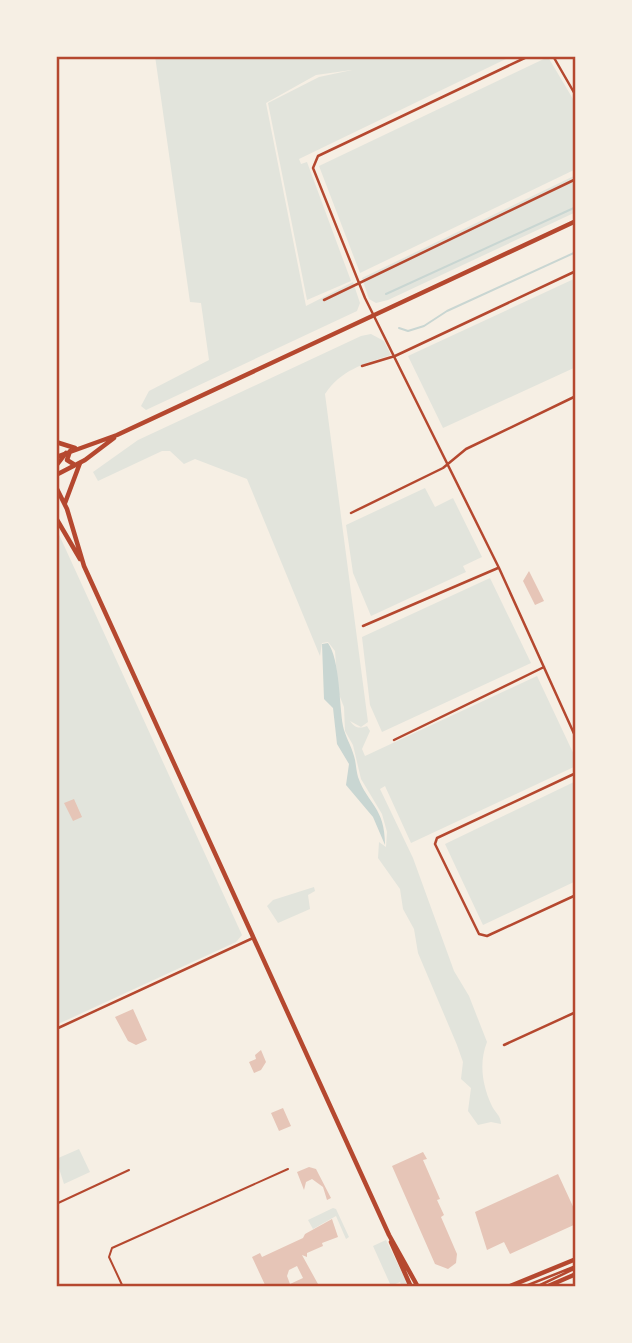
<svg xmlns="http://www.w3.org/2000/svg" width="632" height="1343" font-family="'Golos Text',sans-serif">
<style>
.green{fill:#e2e4dc}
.water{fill:#c9d6d2}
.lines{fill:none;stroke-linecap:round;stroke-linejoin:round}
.stream{stroke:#c9d6d2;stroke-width:2}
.building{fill:#e6c5b7;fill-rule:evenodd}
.service{stroke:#b5482f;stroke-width:2}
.minor{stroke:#b5482f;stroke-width:2.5}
.secondary{stroke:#b5482f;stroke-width:4.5}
.primary{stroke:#b5482f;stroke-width:4.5}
.neatline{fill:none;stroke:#b5482f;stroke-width:2.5}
</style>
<rect width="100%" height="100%" fill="#f6efe4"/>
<!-- green -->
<path class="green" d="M155 56H512L299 159 301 164 307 162 351 281 307 300 268 103 319 77 352 70 316 75 266 103 306 306 353 282 360 303 357 311 146 410 141 406 149 391 209 360 201 303 190 302Z
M548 57 576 104V169L360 273 319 166Z
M576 175V212L388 300 376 303 369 299 362 278Z
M576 278V367L443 428 408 356Z
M371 334 384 341 391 355C363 364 341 370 325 394L368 722 361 727 350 721C355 728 359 729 367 726L370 731 362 749 365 756 537 676 576 759V766L411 843 385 786 380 789 413 858 454 971 469 996 487 1042C479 1062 482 1084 491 1104 494 1112 501 1115 501 1124L491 1122 478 1125 468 1111 471 1088 461 1079 463 1062 457 1045 418 953 414 929 403 909 400 889 378 858 379 842 386 847 387 832 382 814 361 779 353 745 345 731 344 707 338 692 335 651 328 642 322 643 320 656 247 479 195 459 184 464 170 451H162L98 481 93 472 138 440 361 336Z
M425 488 435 507 453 498 482 557 463 566 466 572 371 616 353 573 346 525Z
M56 528 242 935 236 942 56 1025Z
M490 578 531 663 382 732 370 705 362 637Z
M576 781V881L483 925 445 844Z
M314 887 315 891 308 895 310 909 278 923 267 906 273 900Z
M79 1149 90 1172 64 1184 56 1159Z
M333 1208 336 1209 349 1237 346 1239 336 1216 313 1229 308 1220Z
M386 1240 409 1287H402L400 1282 391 1286 373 1246Z"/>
<!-- water -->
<path class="water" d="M328 643C340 660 339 703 343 726 345 736 351 745 354 756 356 762 356 770 358 777 368 805 385 807 385 845L373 817 346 785 349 764 337 744 333 708 324 699 322 644Z"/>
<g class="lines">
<!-- stream -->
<path class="stream" d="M386 294 576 207
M399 328 408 331 424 326 447 311 576 252"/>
</g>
<!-- building -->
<path class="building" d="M529 571 544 601 535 605 523 581Z
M74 799 82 817 73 821 64 803Z
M133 1009 147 1040 136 1045 128 1041 115 1017Z
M261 1050 266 1062 261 1070 254 1073 249 1062 256 1059 255 1055Z
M283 1108 291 1126 279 1131 271 1113Z
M423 1152 427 1159 423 1160 440 1199 437 1200 444 1215 441 1217 457 1254 456 1263 448 1269 435 1264 392 1166Z
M309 1167 316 1169 331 1198 327 1200 323 1187 312 1179 306 1182 304 1190 297 1172Z
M558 1174 576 1213V1224L510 1254 504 1242 487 1250 475 1212Z
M332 1219 338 1237 322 1243 323 1246 307 1253V1257L302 1255 318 1284 266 1287 252 1257 260 1253 262 1257 303 1238 305 1234ZM297 1266 303 1278 290 1284 287 1276 289 1270Z"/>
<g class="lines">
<!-- service -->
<path class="service" d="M56 1204 129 1170
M123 1287 109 1257 112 1248 288 1169"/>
<!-- minor -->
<path class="minor" d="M529 56 318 156 313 168 365 298 499 568 576 738
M553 56 576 96
M324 300 576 179
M362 366 395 356 576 271
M351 513 443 468 466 449 576 396
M363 626 498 568
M394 740 544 667
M576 773 437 838 435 844 479 934 487 936 576 895
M56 1029 253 938
M504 1045 576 1012
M575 1146H576
M523 1287 576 1266
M536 1287 576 1268"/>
<!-- secondary -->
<path class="secondary" d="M56 442 75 448
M56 466 66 453
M56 487 67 509 84 566 389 1235 418 1287
M65 503 80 463
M56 518 80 559
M391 1242 411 1287
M508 1287 576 1259
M546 1287 576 1274"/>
<!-- primary -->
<path class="primary" d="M70 451 67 460 75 465
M56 457 117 435 576 221
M56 475 85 460 114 438"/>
</g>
<!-- border -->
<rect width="632" height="1343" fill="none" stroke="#f6efe4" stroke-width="116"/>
<rect x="58" y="58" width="516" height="1227" class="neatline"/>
</svg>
